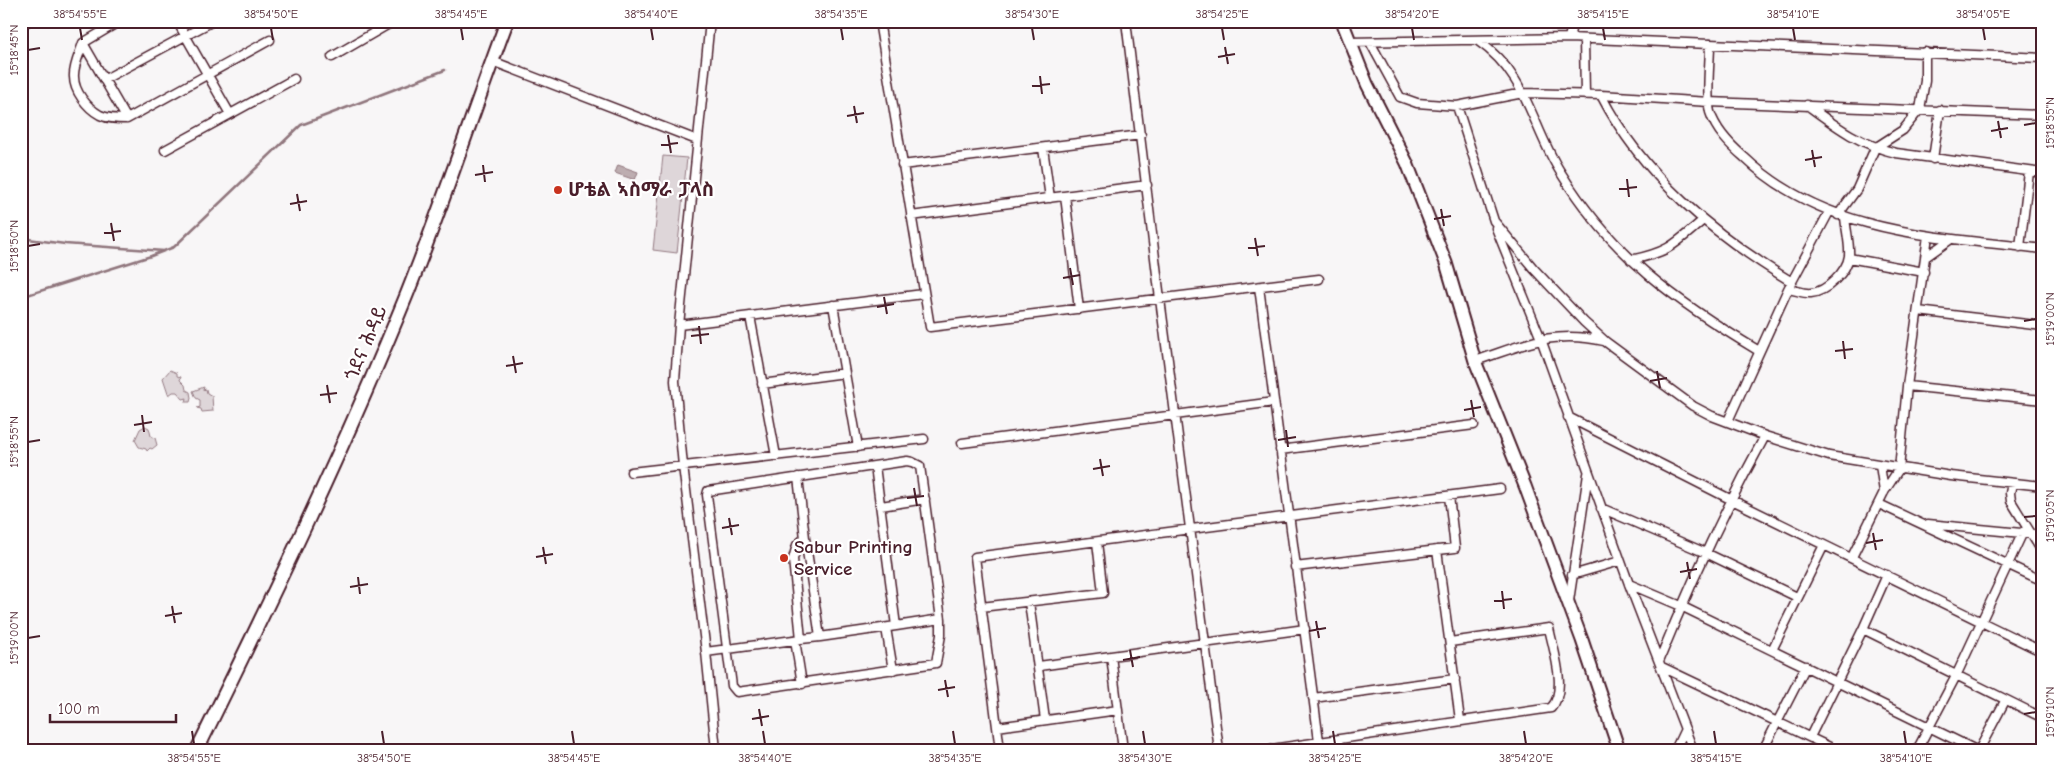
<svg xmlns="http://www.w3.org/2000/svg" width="2064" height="771" font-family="'Comic Neue','Noto Sans Ethiopic',sans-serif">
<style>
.green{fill:#ded6d9;stroke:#947a82}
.water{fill:#bdadb0;stroke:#8f747b}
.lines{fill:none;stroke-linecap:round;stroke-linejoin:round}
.stream{stroke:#8f747b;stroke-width:2.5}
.street-casing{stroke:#4a1f2b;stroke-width:11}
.secondary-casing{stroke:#4a1f2b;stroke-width:15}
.primary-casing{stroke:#4a1f2b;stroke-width:16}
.street{stroke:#fff;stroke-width:8}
.secondary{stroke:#fff;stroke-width:11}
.primary{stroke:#fff;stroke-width:12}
.ticks{fill:none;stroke:#4a1f2b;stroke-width:2}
.poi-dot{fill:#c8321e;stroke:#fff;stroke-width:2}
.labels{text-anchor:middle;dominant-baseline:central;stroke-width:4.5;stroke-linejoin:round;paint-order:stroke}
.poi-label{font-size:19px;font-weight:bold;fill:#4a1f2b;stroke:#fff;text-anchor:start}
.street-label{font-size:19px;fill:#4a1f2b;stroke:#fff}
.neatline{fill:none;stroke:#4a1f2b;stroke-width:2}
.ticks-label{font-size:12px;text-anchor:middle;fill:#4a1f2b}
</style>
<rect width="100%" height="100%" fill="#f8f6f7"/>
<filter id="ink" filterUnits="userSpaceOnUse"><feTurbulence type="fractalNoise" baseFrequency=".02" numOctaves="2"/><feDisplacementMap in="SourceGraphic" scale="10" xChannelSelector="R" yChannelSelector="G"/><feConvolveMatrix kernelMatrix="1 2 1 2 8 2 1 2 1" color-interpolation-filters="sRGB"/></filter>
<g filter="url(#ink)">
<!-- green -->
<path class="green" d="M663 156 687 158 677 253 653 250Z
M170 370 177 373V376L181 377 180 380 185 385 186 390 190 392 191 398 190 402H186L187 398 183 399 177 392H173L169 395 168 393 163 378Z
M204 387 203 390 206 389 207 393 212 396 213 411 202 412 201 409 197 408 200 407V400L196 398 193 391Z
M145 426 149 428 151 436 155 438 157 445 152 449 150 448 147 451 146 449 139 447 135 440 140 429Z"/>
<!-- water -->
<path class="water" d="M618 165 638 172 635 180 615 173Z"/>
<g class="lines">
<!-- stream -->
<path class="stream" d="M21 238 65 244 164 251
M21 297 151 256 174 247 301 125 445 70"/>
<!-- street casing -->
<g class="street-casing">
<path id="street" d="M120 21 83 43C80 53 73 66 74 77 74 91 87 108 100 115 108 119 118 119 127 119L270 40
M177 21 230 114
M879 21 930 327 1319 279
M1126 21 1160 299 1219 750
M21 26 28 21
M1569 38 1573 21
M1584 39 1585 95
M1478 41C1528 75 1531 126 1561 173 1612 256 1677 302 1759 351
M1349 42 1569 38 2043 58
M1370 42 1400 97 1417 103 1457 106 1523 93 1601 95 1709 102 2043 115
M83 43 127 119
M1710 44C1710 62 1706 96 1710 112 1716 131 1730 145 1744 157 1824 234 1939 237 2043 249
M332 57 394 21
M492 61 697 140
M105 79 213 21
M1601 95C1643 177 1714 235 1792 282
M1807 105C1837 127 1859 144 1896 153L2043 173
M1457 106 1494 221 1534 269 1584 322 1606 342 1693 406 1712 416 1765 436 1829 456 1951 476 2043 486
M1043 148 1050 198
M165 150 294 79
M1933 159 1940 110
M902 165 1141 135
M1065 196 1079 309
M1838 215 1857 189 1875 148 1903 130 1920 109 1925 81V52
M911 216 1147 185
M1496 228 1541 339 1629 584 1693 750
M2020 247 2029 172
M1927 256 1951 239
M1849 258 1924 272
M1631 260C1669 252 1674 245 1702 221
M1259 287 1319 741
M1788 289C1796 290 1804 294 1811 293 1826 292 1847 272 1849 256 1850 244 1846 230 1845 217
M833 305 858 447
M1918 311 2043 326
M750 316 776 456
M679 325 923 294
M1475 361C1524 345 1552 329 1604 341
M762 384 845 373
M1907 386 2043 400
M1568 417 1730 499 2043 652
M1728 421 1788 289 1829 212
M962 443 1274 402
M1280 450 1474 425
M907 461 912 462 920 466 941 619V635L936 663 737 692 732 686 707 495 708 491Z
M1880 465 1884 492
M875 466 896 626 941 619
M631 472 924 439
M2012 483 2010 493 2011 501 2043 553
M1879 504 2043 581
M881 506 925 499
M1601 508 1706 553 1797 597
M1928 524 2043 535
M1437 550 1460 720
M1852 557 1884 492 1899 469 1907 386 1928 236
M1295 567 1455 548 1449 496
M1572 575 1620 561
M1629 584 1681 606 1976 750
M1569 601 1588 474
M1029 602 1045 720
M981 607 1103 593 1097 542
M886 628 893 670
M1863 629 2043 718
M820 637 896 626
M801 639 820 637 805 538
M795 640 802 684
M1772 650 1824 545
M706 652 683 466 675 381 679 325 710 21
M1111 656 1123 750
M1659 661C1690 584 1725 509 1765 436
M1039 666 1305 629
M1662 667 1836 750
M1313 698 1455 679
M997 727 1118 710
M1810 737 1863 629 1887 575
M716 750 706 652 801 639 793 559 797 545 805 538 798 477
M1000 750 975 557 1500 489
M1265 750 1551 708C1568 691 1553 649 1549 628L1450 642
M1675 750 1685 729
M1763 750 1806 666
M1917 750 1956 676 2023 532
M1979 750 2005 701"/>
</g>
<!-- secondary casing -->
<g class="secondary-casing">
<path id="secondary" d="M1342 21 1367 84 1407 163 1446 263 1475 361 1525 486 1582 640 1619 750"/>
</g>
<!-- primary casing -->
<g class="primary-casing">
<path id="primary" d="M197 750C271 600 344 449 407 294 443 204 473 112 507 21"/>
</g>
<!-- street -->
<use href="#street" class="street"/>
<!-- secondary -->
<use href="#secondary" class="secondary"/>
<!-- primary -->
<use href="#primary" class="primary"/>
</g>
</g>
<!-- ticks -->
<path class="ticks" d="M80 28 82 40M271 28 273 40M461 28 463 40M651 28 653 40M841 28 843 40M1032 28 1034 40M1222 28 1224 40M1412 28 1414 40M1603 28 1605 40M1793 28 1795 40M1983 28 1985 40M1225 47 1228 64M28 50 40 48M1218 57 1235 54M1040 76 1042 94M1032 86 1050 84M854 106 857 123M847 116 864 113M1998 121 2001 138M2024 125 2036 123M1991 131 2008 128M668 135 671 153M661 145 678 143M1812 150 1815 167M1805 160 1822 157M483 165 485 182M475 175 493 172M1627 179 1629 197M1619 189 1637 187M297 194 300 211M290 204 307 201M1441 209 1444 226M1434 219 1451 216M111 223 114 241M104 233 121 231M1255 238 1258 256M28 246 40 244M1248 248 1265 246M1070 268 1073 285M1063 278 1080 275M884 297 887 314M877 307 894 304M2024 321 2036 319M699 326 701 344M691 336 709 334M1843 341 1845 359M1835 351 1853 349M513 356 516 373M506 366 523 363M1657 371 1660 388M1650 381 1667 378M327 385 330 403M320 395 337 393M1471 400 1474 417M1464 410 1481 407M142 415 144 432M134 425 152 422M1286 430 1288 447M1278 440 1296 437M28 442 40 440M1100 459 1103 476M1093 469 1110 466M914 488 917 506M907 498 924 496M2024 517 2036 516M729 518 732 535M722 528 739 525M1873 533 1876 550M1866 543 1883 540M543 547 546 564M536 557 553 554M1687 562 1690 579M1680 572 1697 569M358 577 360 594M350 587 368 584M1502 591 1504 609M1494 601 1512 599M172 606 175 623M165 616 182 613M1316 621 1319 638M1309 631 1326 628M28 638 40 636M1130 650 1133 667M1123 660 1140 657M945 680 948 697M938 690 955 687M759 709 762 726M2024 714 2036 712M752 719 769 716M192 731 194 744M382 731 384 744M572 731 574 744M763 731 765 744M953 731 955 744M1143 731 1145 744M1333 731 1335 744M1524 731 1526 744M1714 731 1716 744M1904 731 1906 744"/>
<!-- markers -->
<g class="poi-dot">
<circle cx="558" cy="190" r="5"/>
<circle cx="784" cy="558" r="5"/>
</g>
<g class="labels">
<!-- poi labels -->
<g class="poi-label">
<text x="568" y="190">ሆቴል ኣስማራ ፓላስ</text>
<text x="794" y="547">Sabur Printing<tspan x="794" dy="22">Service</tspan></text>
</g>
<!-- street labels -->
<g class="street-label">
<text transform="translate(366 343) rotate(-67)">ጎደና ሕዳይ</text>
</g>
</g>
<!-- margin -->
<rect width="2064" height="771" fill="none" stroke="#fff" stroke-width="55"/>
<!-- scale -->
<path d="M50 714v8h126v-8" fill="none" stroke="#4a1f2b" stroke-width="2.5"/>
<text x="58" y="714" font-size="15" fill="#4a1f2b" stroke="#ffffff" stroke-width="4" paint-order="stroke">100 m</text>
<rect x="28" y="28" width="2008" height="716" class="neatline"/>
<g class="ticks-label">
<text x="80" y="18">38°54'55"E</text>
<text x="271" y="18">38°54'50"E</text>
<text x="461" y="18">38°54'45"E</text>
<text x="651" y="18">38°54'40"E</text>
<text x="841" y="18">38°54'35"E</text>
<text x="1032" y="18">38°54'30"E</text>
<text x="1222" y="18">38°54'25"E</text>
<text x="1412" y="18">38°54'20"E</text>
<text x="1603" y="18">38°54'15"E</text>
<text x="1793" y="18">38°54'10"E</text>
<text x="1983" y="18">38°54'05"E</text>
<text transform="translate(14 50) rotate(-90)" y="4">15°18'45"N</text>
<text transform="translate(2050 123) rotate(-90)" y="4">15°18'55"N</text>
<text transform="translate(14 246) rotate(-90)" y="4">15°18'50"N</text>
<text transform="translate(2050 319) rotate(-90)" y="4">15°19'00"N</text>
<text transform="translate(14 442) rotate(-90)" y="4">15°18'55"N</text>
<text transform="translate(2050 516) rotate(-90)" y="4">15°19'05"N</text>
<text transform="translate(14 638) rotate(-90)" y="4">15°19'00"N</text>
<text transform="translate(2050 712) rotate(-90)" y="4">15°19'10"N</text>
<text x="194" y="762">38°54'55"E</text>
<text x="384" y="762">38°54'50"E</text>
<text x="574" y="762">38°54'45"E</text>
<text x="765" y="762">38°54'40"E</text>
<text x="955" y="762">38°54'35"E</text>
<text x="1145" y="762">38°54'30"E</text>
<text x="1335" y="762">38°54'25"E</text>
<text x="1526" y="762">38°54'20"E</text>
<text x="1716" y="762">38°54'15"E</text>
<text x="1906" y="762">38°54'10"E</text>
</g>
</svg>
